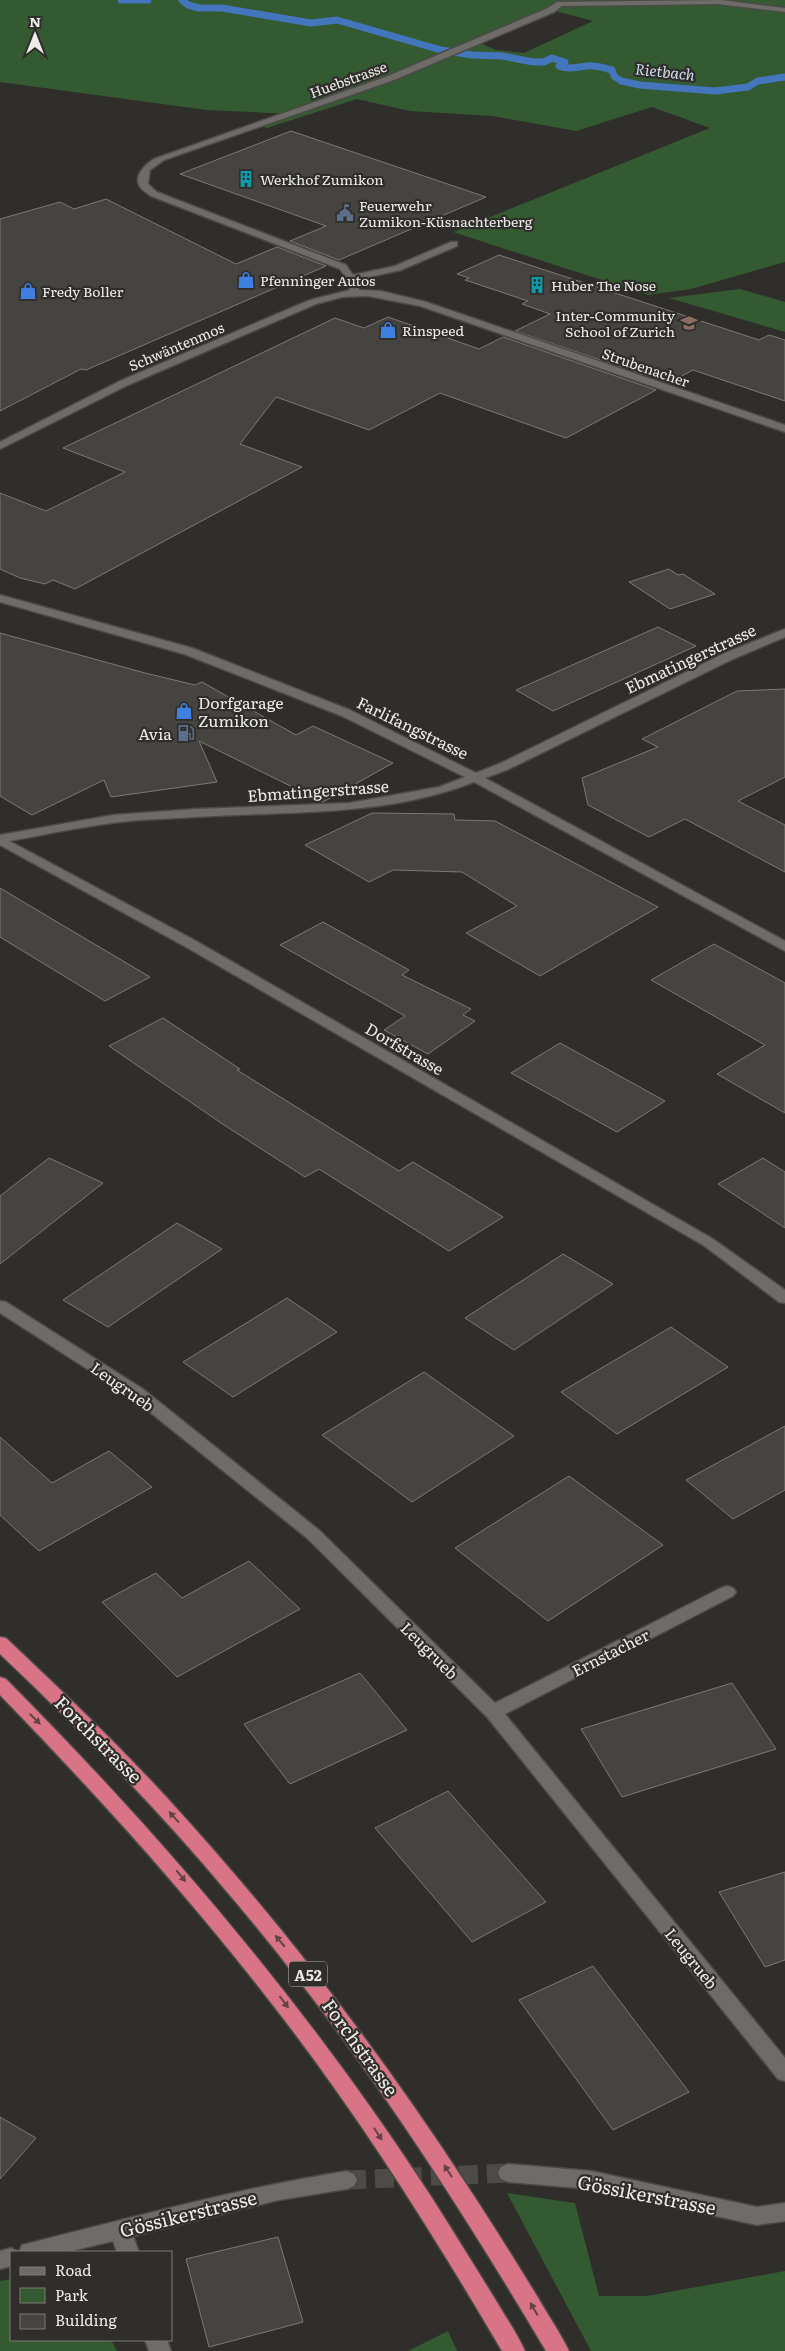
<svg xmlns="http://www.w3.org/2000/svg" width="785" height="2351" font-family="Literata,serif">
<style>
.green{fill:#345a32;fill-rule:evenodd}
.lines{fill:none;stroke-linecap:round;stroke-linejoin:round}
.stream{stroke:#4376bc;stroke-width:7}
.building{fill:#464441;stroke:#7c7975}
.minor-tunnel{stroke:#4c4b48;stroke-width:19;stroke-dasharray:19 9;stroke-linecap:butt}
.minor-casing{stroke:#4b4a48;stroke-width:3}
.tertiary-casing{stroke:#4b4a48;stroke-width:3}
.trunk-casing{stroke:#4b4a48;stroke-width:3}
.minor{fill:#6e6c69;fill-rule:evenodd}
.tertiary{fill:#6e6c69;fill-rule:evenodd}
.trunk{fill:#d87486;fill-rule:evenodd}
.oneway{fill:#624346}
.labels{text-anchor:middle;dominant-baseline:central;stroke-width:4.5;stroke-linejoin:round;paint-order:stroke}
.far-street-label{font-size:14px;fill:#eeedeb;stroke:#302e2b}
.far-poi-label{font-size:14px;fill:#eeedeb;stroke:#302e2b;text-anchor:start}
.far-water-label{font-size:15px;font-style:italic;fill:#cfddf0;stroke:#302e2b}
.shield{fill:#302e2b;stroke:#b5b4b1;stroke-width:1}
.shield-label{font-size:15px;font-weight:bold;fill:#eeedeb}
.street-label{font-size:16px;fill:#eeedeb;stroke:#302e2b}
.poi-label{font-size:16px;fill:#eeedeb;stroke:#302e2b;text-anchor:start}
.near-street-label{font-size:19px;fill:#eeedeb;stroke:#302e2b}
</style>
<rect width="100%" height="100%" fill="#302e2b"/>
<!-- green -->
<path class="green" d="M0 0H785V262L691 289 648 295 453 232 710 128 652 107 576 131 492 116 410 111 357 99 267 128 261 126 290 114 207 110 0 82ZM551 10 593 21 524 53 496 50 477 42Z
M740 289 785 302V332L669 298Z
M507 2193 575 2203 599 2296H647L785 2271V2351H591Z
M11 2279V2340H111L117 2351H0V2281Z
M448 2331 457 2351H408Z"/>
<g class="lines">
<!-- stream -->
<path class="stream" d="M121 0H148
M182 0 188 5 199 8H222L311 23 337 20 441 50 472 55 502 56 533 62H544L552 58 565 62 559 66C570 70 577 67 587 66 596 65 604 68 612 70L614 76 621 81 640 85 715 91 748 87 758 81 785 77"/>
</g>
<!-- building -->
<path class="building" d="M291 131 486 197 339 260 290 241 326 226 180 174Z
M106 199 236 264 277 247 326 266 86 370 81 369 0 411V219L60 202 74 209Z
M499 255 759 340 769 335 785 340V401L693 370 668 383 515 331 550 314 522 304 528 301 465 280 469 278 457 274Z
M388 317 479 349 503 337 656 390 566 438 440 393 369 430 276 397 240 444 302 467 75 589 53 580 45 584 20 578 0 569V493L46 511 125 472 63 448 335 318 364 328Z
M669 569 678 575 683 574 715 594 670 609 629 582Z
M658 627 696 646 553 711 516 690Z
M0 633 145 673 195 685 202 682 296 735 313 726 393 763 323 802 199 741 217 782 111 797 104 780 32 815 0 796Z
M785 689V777L738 801 785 825V872L685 819 649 837 588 805 582 778 658 747 642 739 737 691Z
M372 813 454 814 455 820 495 821 658 907 540 976 466 933 517 906 462 872 393 870 369 882 305 845Z
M0 888 74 932 150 977 105 1001 0 937Z
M323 922 409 970 402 975 471 1009 463 1015 475 1021 428 1054 384 1030 405 1016 280 945Z
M714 944 785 983V1113L717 1074 765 1045 651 980Z
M163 1018 240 1069 237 1070 399 1171 413 1162 503 1217 449 1251 319 1169 305 1177 221 1123 109 1046Z
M560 1043 665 1101 617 1132 511 1073Z
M49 1158 103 1183 0 1264V1196Z
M763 1158 785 1172V1228L718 1184Z
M177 1223 222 1249 108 1327 63 1300Z
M563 1254 613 1284 514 1350 465 1318Z
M287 1298 337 1332 233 1397 183 1362Z
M671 1327 728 1367 617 1434 561 1392Z
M424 1372 514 1436 412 1502 322 1435Z
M785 1426V1490L733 1519 686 1480Z
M0 1437 52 1483 109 1451 152 1487 39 1551 0 1515Z
M569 1476 663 1545 548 1621 455 1548Z
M249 1561 300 1609 177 1677 102 1602 156 1573 182 1598Z
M360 1673 407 1730 290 1784 244 1724Z
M732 1683 776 1749 622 1797 581 1729Z
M448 1791 546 1902 472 1942 375 1828Z
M785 1872V1960L765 1967 719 1892Z
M593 1966 689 2092 613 2130 519 2000Z
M0 2117 36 2138 0 2179Z
M278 2237 303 2322 209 2347 186 2259Z"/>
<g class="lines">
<!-- minor-tunnel -->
<path class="minor-tunnel" d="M347 2180 508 2173"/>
<!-- minor casing -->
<g class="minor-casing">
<path id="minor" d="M721 0 785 8V12L717 4 562 6 554 12 394 80 164 160 150 170 148 184 157 192 346 265 353 275 395 266 451 242H457V246L401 270 356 280 359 290 381 291 426 302 785 425V432L420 306 368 296 342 297 316 304 128 385 0 449V442L120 381 310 300 350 290 346 278 340 269 151 196C147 193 140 189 139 185 134 175 146 164 154 159L388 76 548 8 557 2Z
M0 595 192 648 350 710 476 773 501 763 725 653 785 629V637L733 659 509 769 485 778 785 941V951L474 782C385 817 289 811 195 817 167 819 139 819 112 823 74 828 37 836 0 843V835L113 815 196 809 349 803 439 787 465 777 342 716 184 654 0 602Z
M0 1301 6 1302 143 1389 319 1530 495 1703 721 1588 727 1586 733 1588 736 1592 733 1596 505 1714 785 2058V2081L778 2079 487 1717 307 1538 131 1397 0 1313Z
M508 2164 591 2171 757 2207 785 2203V2221L757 2225 591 2189 508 2182 501 2179 498 2173 501 2167Z
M347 2171 354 2174 357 2180 354 2186 347 2189 279 2200 133 2236 139 2252H117L113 2241 67 2252H11V2266L0 2269V2251L11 2248 19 2252 22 2245 30 2243C135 2217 240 2188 347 2171Z
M145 2340H167L171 2351H149Z"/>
</g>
<!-- tertiary casing -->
<g class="tertiary-casing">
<path id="tertiary" d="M0 836 196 941 713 1239 785 1290V1303L779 1302 703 1245 186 947 0 845Z"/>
</g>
<!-- trunk casing -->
<g class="trunk-casing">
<path id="trunk" d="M0 1637 6 1638C62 1691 117 1743 169 1800 279 1920 379 2050 468 2187 492 2223 514 2259 537 2296 547 2314 560 2332 569 2351H546C451 2191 349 2035 228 1893 157 1808 80 1730 0 1654Z
M0 1677 6 1679C165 1839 309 2008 432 2198 453 2231 474 2265 495 2299 505 2316 517 2333 525 2351H502C432 2232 358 2114 272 2004 188 1895 96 1794 0 1695Z"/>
</g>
<!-- minor -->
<use href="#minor" class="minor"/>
<!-- tertiary -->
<use href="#tertiary" class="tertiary"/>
<!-- trunk -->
<use href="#trunk" class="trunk"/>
</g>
<!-- one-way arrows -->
<defs><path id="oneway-solid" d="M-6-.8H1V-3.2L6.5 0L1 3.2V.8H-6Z" transform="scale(1.25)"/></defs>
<g class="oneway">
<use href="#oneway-solid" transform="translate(35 1719) rotate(44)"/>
<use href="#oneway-solid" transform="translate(174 1817) rotate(-132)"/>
<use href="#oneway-solid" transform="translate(181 1876) rotate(50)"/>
<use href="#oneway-solid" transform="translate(280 1941) rotate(-130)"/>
<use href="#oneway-solid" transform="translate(284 2002) rotate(53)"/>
<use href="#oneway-solid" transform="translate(378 2134) rotate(57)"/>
<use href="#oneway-solid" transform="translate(448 2171) rotate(-123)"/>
<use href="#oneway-solid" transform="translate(534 2309) rotate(-120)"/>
</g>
<!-- icons -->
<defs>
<g id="building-bare" transform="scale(1.35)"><path d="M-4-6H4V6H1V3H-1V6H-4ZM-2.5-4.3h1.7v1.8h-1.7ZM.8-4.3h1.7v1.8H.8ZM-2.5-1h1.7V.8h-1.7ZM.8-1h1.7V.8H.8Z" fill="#0f9aa8" stroke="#302e2b" stroke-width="2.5" paint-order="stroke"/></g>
<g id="civic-bare" transform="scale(1.35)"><path d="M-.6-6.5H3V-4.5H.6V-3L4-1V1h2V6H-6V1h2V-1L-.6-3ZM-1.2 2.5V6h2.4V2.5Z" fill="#5c6f8a" stroke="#302e2b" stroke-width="2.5" paint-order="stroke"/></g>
<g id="shop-bare" transform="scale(1.35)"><path d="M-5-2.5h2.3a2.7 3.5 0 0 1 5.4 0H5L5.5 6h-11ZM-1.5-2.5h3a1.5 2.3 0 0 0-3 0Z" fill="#3f7fe0" stroke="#302e2b" stroke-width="2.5" paint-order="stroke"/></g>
<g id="school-bare" transform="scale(1.35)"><path d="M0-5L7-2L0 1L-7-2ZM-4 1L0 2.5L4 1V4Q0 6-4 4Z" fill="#8d6e63" stroke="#302e2b" stroke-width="2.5" paint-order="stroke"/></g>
<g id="fuel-bare" transform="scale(1.35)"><path d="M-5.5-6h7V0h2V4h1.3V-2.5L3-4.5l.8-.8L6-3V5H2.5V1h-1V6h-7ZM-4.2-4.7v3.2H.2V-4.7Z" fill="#5c6f8a" stroke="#302e2b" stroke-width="2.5" paint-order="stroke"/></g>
</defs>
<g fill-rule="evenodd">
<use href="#building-bare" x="246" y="179"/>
<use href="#civic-bare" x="345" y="213"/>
<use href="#shop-bare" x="246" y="280"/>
<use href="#building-bare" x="537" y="285"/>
<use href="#shop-bare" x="28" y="291"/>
<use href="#school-bare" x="689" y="323"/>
<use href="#shop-bare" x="388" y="330"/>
<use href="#shop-bare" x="184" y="711"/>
<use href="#fuel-bare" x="186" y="733"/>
</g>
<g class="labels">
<!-- far-street labels -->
<g class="far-street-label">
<text transform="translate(348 79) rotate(-20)">Huebstrasse</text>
<text transform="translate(176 346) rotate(-23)">Schwäntenmos</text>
<text transform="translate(646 367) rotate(19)">Strubenacher</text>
</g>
<!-- far-poi labels -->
<g class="far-poi-label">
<text x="260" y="179">Werkhof Zumikon</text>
<text x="359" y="205">Feuerwehr<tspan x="359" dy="16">Zumikon-Küsnachterberg</tspan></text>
<text x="260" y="280">Pfenninger Autos</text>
<text x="551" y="285">Huber The Nose</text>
<text x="42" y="291">Fredy Boller</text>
<text x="675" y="315" text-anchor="end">Inter-Community<tspan x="675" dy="16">School of Zurich</tspan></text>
<text x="402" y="330">Rinspeed</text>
</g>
<!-- far-water labels -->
<g class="far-water-label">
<text transform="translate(665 71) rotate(6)">Rietbach</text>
</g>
<!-- shield labels -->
<rect class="shield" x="289" y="1961.5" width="38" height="25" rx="4"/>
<g class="shield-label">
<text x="308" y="1974">A52</text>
</g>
<!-- street labels -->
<g class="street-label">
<text transform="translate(690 658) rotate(-25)">Ebmatingerstrasse</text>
<text transform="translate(413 727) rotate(26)">Farlifangstrasse</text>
<text transform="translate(318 790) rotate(-4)">Ebmatingerstrasse</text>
<text transform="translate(405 1048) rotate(30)">Dorfstrasse</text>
<text transform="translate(123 1386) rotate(35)">Leugrueb</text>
<text transform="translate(430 1650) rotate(45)">Leugrueb</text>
<text transform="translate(610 1652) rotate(-27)">Ernstacher</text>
<text transform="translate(692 1958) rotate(51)">Leugrueb</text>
</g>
<!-- poi labels -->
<g class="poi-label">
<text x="198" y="702">Dorfgarage<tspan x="198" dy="18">Zumikon</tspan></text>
<text x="172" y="733" text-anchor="end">Avia</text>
</g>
<!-- near-street labels -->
<g class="near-street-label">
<text transform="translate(99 1739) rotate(45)">Forchstrasse</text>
<text transform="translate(361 2047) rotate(54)">Forchstrasse</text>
<text transform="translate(647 2194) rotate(11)">Gössikerstrasse</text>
<text transform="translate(188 2213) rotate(-14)">Gössikerstrasse</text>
</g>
</g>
<!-- legend -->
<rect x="10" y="2251" width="162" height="90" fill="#302e2b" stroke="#7c7a78"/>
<rect x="20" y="2267" width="25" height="8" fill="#6e6c69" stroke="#7c7a78"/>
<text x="55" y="2276" font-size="15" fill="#eeedeb">Road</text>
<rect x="20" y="2288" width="25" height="15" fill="#345a32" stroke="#7c7a78"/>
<text x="55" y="2301" font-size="15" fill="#eeedeb">Park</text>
<rect x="20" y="2314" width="25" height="15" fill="#464441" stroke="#7c7a78"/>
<text x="55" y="2326" font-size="15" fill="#eeedeb">Building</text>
<!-- north arrow -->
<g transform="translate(35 35)" stroke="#302e2b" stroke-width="4" paint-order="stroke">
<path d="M0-4L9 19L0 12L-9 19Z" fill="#eeedeb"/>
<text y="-8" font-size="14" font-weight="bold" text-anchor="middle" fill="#eeedeb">N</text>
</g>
</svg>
